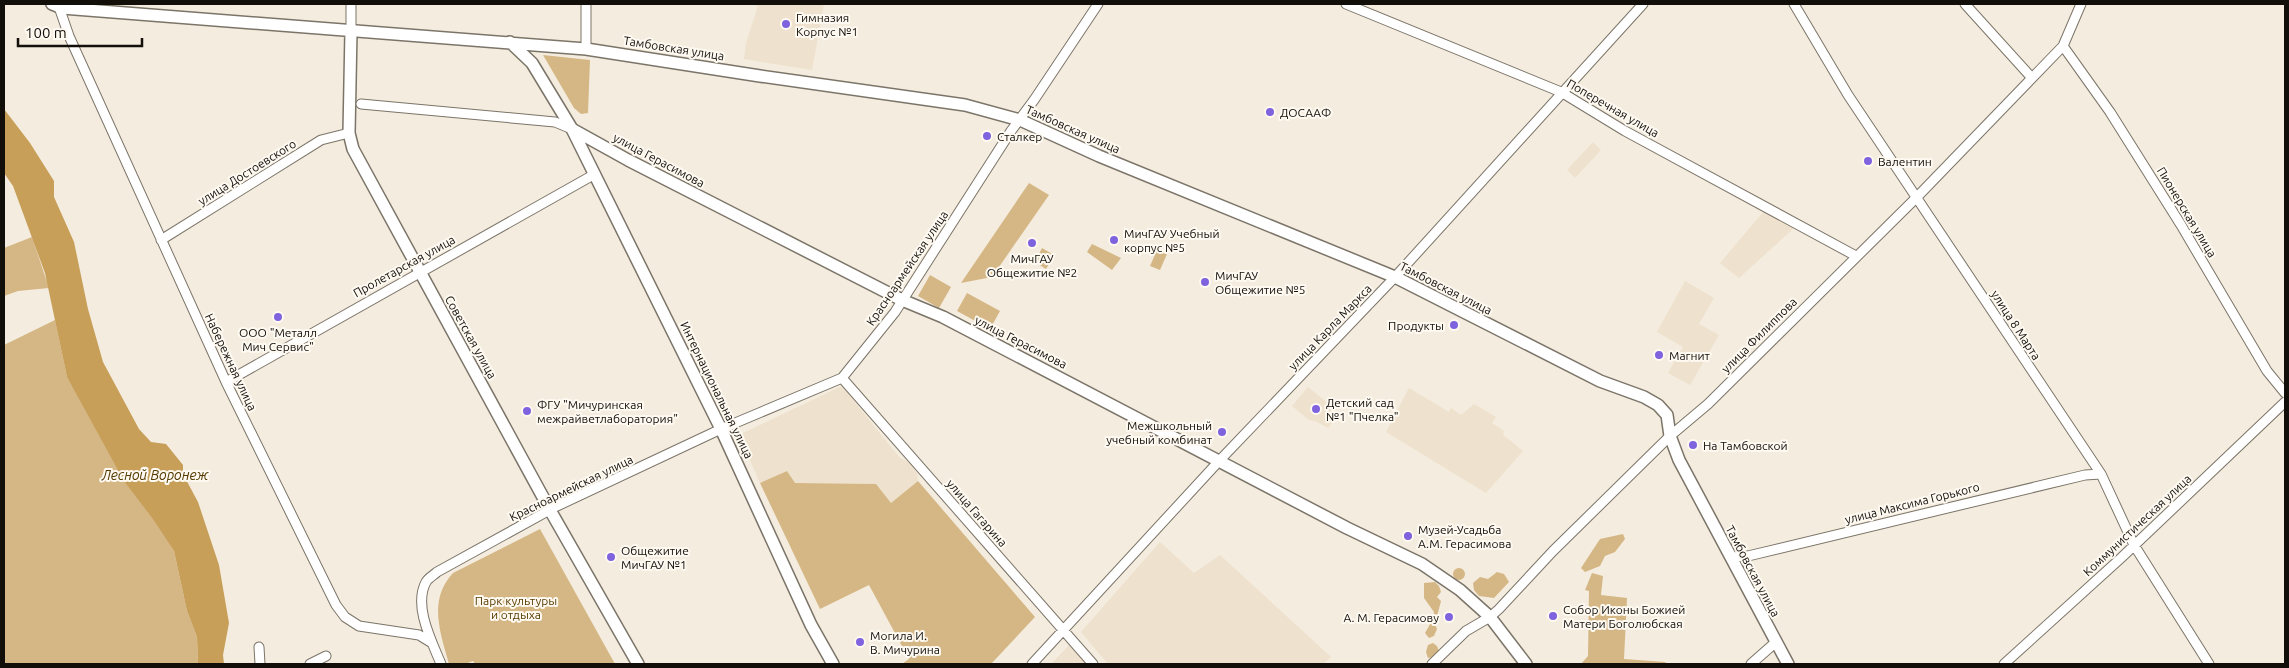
<svg xmlns="http://www.w3.org/2000/svg" width="2289" height="668" font-family="Ubuntu,sans-serif">
<style>
.built{fill:#eee1cd}
.green{fill:#d5b785}
.water{fill:#c79f59}
.lines{fill:none;stroke-linecap:round;stroke-linejoin:round}
.minor-casing{stroke:#7b7468;stroke-width:11}
.major-casing{stroke:#7b7468;stroke-width:14}
.minor{stroke:#fff;stroke-width:9}
.major{stroke:#fff;stroke-width:11}
.poi-dot{fill:#7f62dd;stroke:#fef9f1;stroke-width:2}
.labels{text-anchor:middle;dominant-baseline:central;stroke-width:4;stroke-linejoin:round;paint-order:stroke}
.poi-label{font-size:12px;fill:#120f0a;stroke:#fef9f1;text-anchor:start}
.street-label{font-size:12px;fill:#120f0a;stroke:#fef9f1}
.park-label{font-size:12px;fill:#573c00;stroke:#fef9f1}
.water-label{font-size:14px;font-style:italic;fill:#543a00;stroke:#fef9f1}
</style>
<rect width="100%" height="100%" fill="#f4ecde"/>
<!-- built -->
<path class="built" d="M749 4H824L812 70 744 59 746 43 758 6Z
M1593 142 1601 150 1575 178 1567 170Z
M1764 211 1794 228 1739 278 1720 263Z
M1685 281 1714 298 1699 324 1719 335 1690 385 1668 373 1683 347 1657 332Z
M842 386 899 457 909 463 917 473 918 481 891 503 875 484 794 483 787 471 760 483 739 435Z
M1308 387 1340 413 1328 428 1315 421 1309 420 1292 406Z
M1409 388 1449 412 1451 408 1461 415 1474 404 1496 417 1492 423 1504 431 1503 435 1523 451 1486 493 1386 432Z
M1160 542 1194 573 1220 555 1331 657 1323 664H1108L1081 632Z
M1071 643 1089 664H1051Z"/>
<!-- green -->
<path class="green" d="M543 55 590 60 588 113 581 114 574 108Z
M1029 183 1049 195 992 277 961 283Z
M32 237 49 288 18 291 4 296V248Z
M1092 244 1121 258 1112 270 1087 252Z
M1042 248 1054 255 1046 269 1035 262Z
M1157 250 1167 254 1160 270 1150 266Z
M930 275 951 287 939 308 918 296Z
M967 293 1000 311 990 329 957 311Z
M55 320 67 377 174 551 187 611 197 637 198 664H4V345Z
M787 471 795 483 876 484 891 503 918 481 1035 617 991 664H902L909 659 869 585 820 609 760 483Z
M540 529 615 664H475L473 661 465 664H449C440 632 428 600 453 573Z
M1623 534 1625 539 1615 552 1605 556 1600 566 1585 572 1581 568 1600 539Z
M1453 574a6 6 0 1 1 12 0a6 6 0 1 1-12 0Z
M1497 572 1504 574 1509 582 1494 598 1479 596 1474 590 1473 583 1480 577 1488 579Z
M1592 573 1603 576 1601 595 1627 598 1624 659 1665 662 1667 664H1581L1588 656 1589 591 1585 590Z
M1435 582 1439 586 1441 592 1437 597 1441 601 1435 624 1437 629 1434 636 1429 638 1425 633 1433 619 1434 612 1424 598V583Z
M1433 643 1437 646 1439 651 1434 657 1428 658 1426 652 1428 645Z"/>
<!-- water -->
<path class="water" d="M4 109 30 143 54 181V197L74 242 88 309 103 362 139 429 151 442 166 444 183 465V474L198 502 219 565 229 623 223 655 224 664H198L197 637 187 611 174 551 153 519 124 481 67 377 45 273 13 186 4 173Z"/>
<g class="lines">
<!-- minor casing -->
<g class="minor-casing">
<path id="minor" d="M351 4V31
M1346 4 1561 92 1625 131 1856 256
M1794 4 1848 95 2101 474 2134 545 2209 664
M1965 4 2032 78
M59 7 69 36 226 382 336 605 345 617 359 626 419 635 432 643
M2063 46 2110 112 2181 225 2267 371 2285 393
M586 49V4
M361 104 555 122 572 129
M161 240 321 140 349 133
M842 378 1093 664
M226 382 595 174
M1730 557 1748 556 2085 475 2101 474
M259 647 260 664
M310 664 326 656
M441 664C432 642 413 606 426 582 428 578 434 575 437 572L555 507 721 429 842 378 895 312 1011 131 1034 100 1098 4
M1032 664 1220 460 1395 277 1643 4
M1432 664 1466 631 1490 617 1499 609 1553 551 1670 436 1708 404 1917 197 2063 46 2081 4
M1751 664 1776 642
M2004 664 2121 558 2285 402"/>
</g>
<!-- major casing -->
<g class="major-casing">
<path id="major" d="M52 4 62 8 586 49 760 76 965 105 1020 120 1099 156 1395 277 1600 381 1644 397 1658 405 1667 415 1670 436 1679 460 1788 664
M351 31 349 133 353 149 550 510 638 664
M510 42 532 63 572 129 721 429 811 625 833 664
M572 129 628 160 902 300 943 317 1347 528 1422 564 1460 590 1490 617 1526 664"/>
</g>
<!-- minor -->
<use href="#minor" class="minor"/>
<!-- major -->
<use href="#major" class="major"/>
</g>
<!-- markers -->
<g class="poi-dot">
<circle cx="786" cy="24" r="5"/>
<circle cx="1270" cy="112" r="5"/>
<circle cx="987" cy="136" r="5"/>
<circle cx="1868" cy="161" r="5"/>
<circle cx="1114" cy="240" r="5"/>
<circle cx="1032" cy="243" r="5"/>
<circle cx="1205" cy="282" r="5"/>
<circle cx="278" cy="317" r="5"/>
<circle cx="1454" cy="325" r="5"/>
<circle cx="1659" cy="355" r="5"/>
<circle cx="1316" cy="409" r="5"/>
<circle cx="527" cy="411" r="5"/>
<circle cx="1222" cy="432" r="5"/>
<circle cx="1693" cy="445" r="5"/>
<circle cx="1408" cy="536" r="5"/>
<circle cx="611" cy="557" r="5"/>
<circle cx="1553" cy="616" r="5"/>
<circle cx="1449" cy="617" r="5"/>
<circle cx="860" cy="642" r="5"/>
</g>
<g class="labels">
<!-- poi labels -->
<g class="poi-label">
<text x="796" y="17">Гимназия<tspan x="796" dy="14">Корпус №1</tspan></text>
<text x="1280" y="112">ДОСААФ</text>
<text x="997" y="136">Сталкер</text>
<text x="1878" y="161">Валентин</text>
<text x="1124" y="233">МичГАУ Учебный<tspan x="1124" dy="14">корпус №5</tspan></text>
<text x="1032" y="258" text-anchor="middle">МичГАУ<tspan x="1032" dy="14">Общежитие №2</tspan></text>
<text x="1215" y="275">МичГАУ<tspan x="1215" dy="14">Общежитие №5</tspan></text>
<text x="1444" y="325" text-anchor="end">Продукты</text>
<text x="278" y="332" text-anchor="middle">ООО "Металл<tspan x="278" dy="14">Мич Сервис"</tspan></text>
<text x="1669" y="355">Магнит</text>
<text x="1326" y="402">Детский сад<tspan x="1326" dy="14">№1 "Пчелка"</tspan></text>
<text x="537" y="404">ФГУ "Мичуринская<tspan x="537" dy="14">межрайветлаборатория"</tspan></text>
<text x="1212" y="425" text-anchor="end">Межшкольный<tspan x="1212" dy="14">учебный комбинат</tspan></text>
<text x="1703" y="445">На Тамбовской</text>
<text x="1418" y="529">Музей-Усадьба<tspan x="1418" dy="14">А.М. Герасимова</tspan></text>
<text x="621" y="550">Общежитие<tspan x="621" dy="14">МичГАУ №1</tspan></text>
<text x="1563" y="609">Собор Иконы Божией<tspan x="1563" dy="14">Матери Боголюбская</tspan></text>
<text x="1439" y="617" text-anchor="end">А. М. Герасимову</text>
<text x="870" y="635">Могила И.<tspan x="870" dy="14">В. Мичурина</tspan></text>
</g>
<!-- street labels -->
<g class="street-label">
<text transform="translate(674 48) rotate(9)">Тамбовская улица</text>
<text transform="translate(1613 108) rotate(30)">Поперечная улица</text>
<text transform="translate(1073 129) rotate(24)">Тамбовская улица</text>
<text transform="translate(659 160) rotate(28)">улица Герасимова</text>
<text transform="translate(247 172) rotate(-32)">улица Достоевского</text>
<text transform="translate(2187 212) rotate(59)">Пионерская улица</text>
<text transform="translate(404 266) rotate(-29)">Пролетарская улица</text>
<text transform="translate(907 268) rotate(-56)">Красноармейская улица</text>
<text transform="translate(1446 288) rotate(27)">Тамбовская улица</text>
<text transform="translate(2016 325) rotate(57)">улица 8 Марта</text>
<text transform="translate(1330 327) rotate(-46)">улица Карла Маркса</text>
<text transform="translate(1759 335) rotate(-45)">улица Филиппова</text>
<text transform="translate(471 337) rotate(61)">Советская улица</text>
<text transform="translate(1021 342) rotate(27)">улица Герасимова</text>
<text transform="translate(231 362) rotate(65)">Набережная улица</text>
<text transform="translate(717 390) rotate(64)">Интернациональная улица</text>
<text transform="translate(571 488) rotate(-26)">Красноармейская улица</text>
<text transform="translate(1912 503) rotate(-14)">улица Максима Горького</text>
<text transform="translate(977 513) rotate(49)">улица Гагарина</text>
<text transform="translate(2137 525) rotate(-43)">Коммунистическая улица</text>
<text transform="translate(1753 571) rotate(62)">Тамбовская улица</text>
</g>
<!-- park labels -->
<g class="park-label">
<text x="516" y="600">Парк культуры<tspan x="516" dy="14">и отдыха</tspan></text>
</g>
<!-- water labels -->
<g class="water-label">
<text x="155" y="475">Лесной Воронеж</text>
</g>
</g>
<!-- border -->
<rect width="2289" height="668" fill="none" stroke="#120f0a" stroke-width="10"/>
<!-- scale -->
<path d="M18 38v8h124v-8" fill="none" stroke="#120f0a" stroke-width="2.5"/>
<text x="25" y="38" font-size="15" fill="#120f0a" stroke="#fef9f1" stroke-width="4" paint-order="stroke">100 m</text>
</svg>
